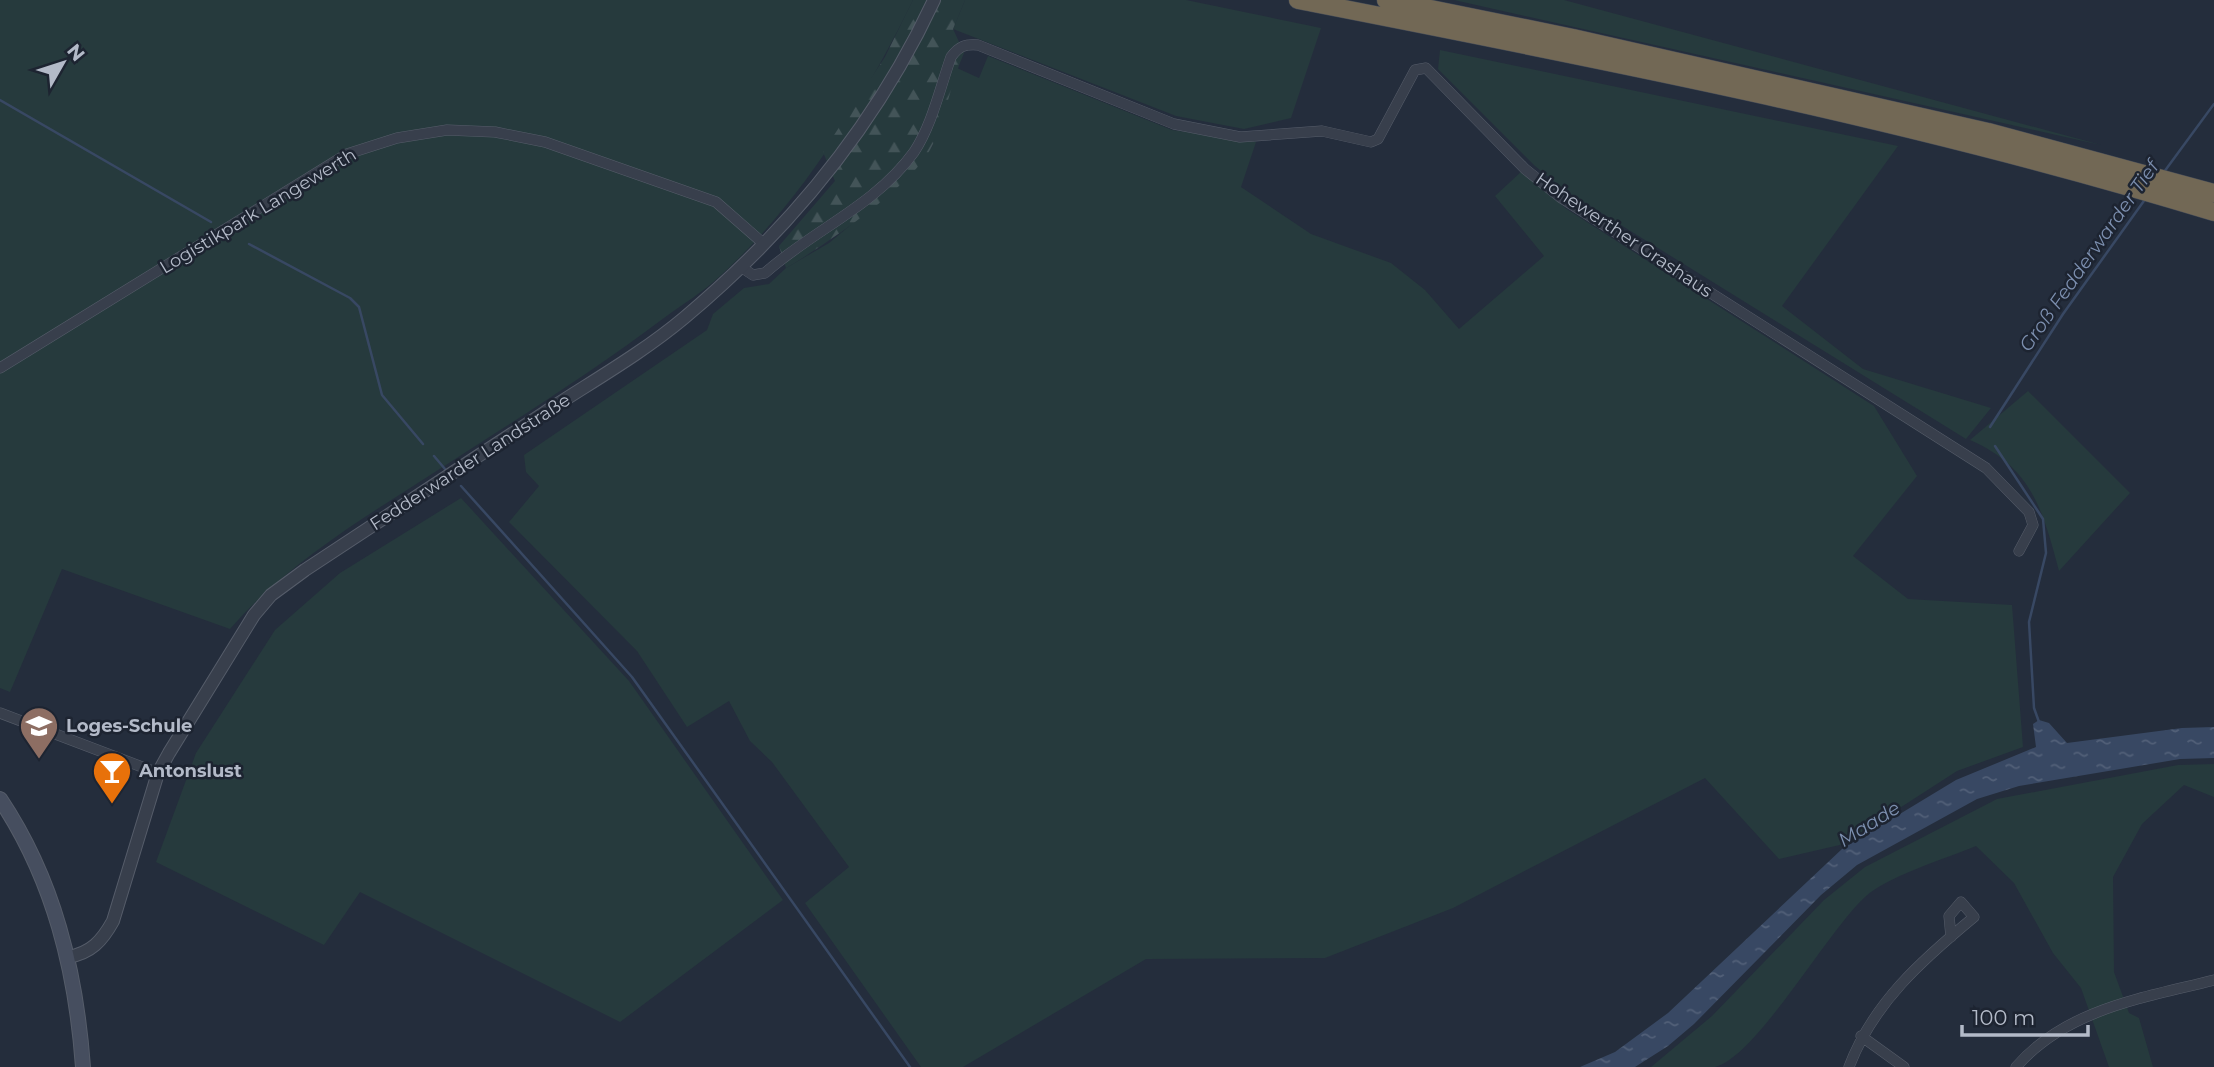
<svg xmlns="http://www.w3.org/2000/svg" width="2214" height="1067" font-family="Montserrat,sans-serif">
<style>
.green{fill:#263a3d}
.forest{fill:url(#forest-firs)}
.water{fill:url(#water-ripples)}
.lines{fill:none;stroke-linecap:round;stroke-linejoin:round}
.stream{stroke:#384863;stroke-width:2.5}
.minor-casing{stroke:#565d6a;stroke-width:11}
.tertiary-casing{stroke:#565d6a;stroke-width:14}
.secondary-casing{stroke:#565d6a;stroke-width:16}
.motorway-casing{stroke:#434a57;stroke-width:19}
.minor{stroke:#383f4c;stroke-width:10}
.tertiary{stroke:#383f4c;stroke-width:12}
.secondary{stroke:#464e5f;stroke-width:14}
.motorway{stroke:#726855;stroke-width:18}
.labels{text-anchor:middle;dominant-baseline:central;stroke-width:5;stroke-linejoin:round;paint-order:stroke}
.street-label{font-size:18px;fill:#b3bac8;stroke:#1d2431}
.poi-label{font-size:18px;font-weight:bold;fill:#b3bac8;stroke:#1d2431;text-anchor:start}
.water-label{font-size:19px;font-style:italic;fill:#7c8faf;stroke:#1d2431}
</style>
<defs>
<pattern id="forest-firs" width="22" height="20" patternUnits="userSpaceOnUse" patternTransform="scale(1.75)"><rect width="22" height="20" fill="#263a3d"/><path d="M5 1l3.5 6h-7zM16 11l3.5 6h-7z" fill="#435458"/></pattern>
<pattern id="water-ripples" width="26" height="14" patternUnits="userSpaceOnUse" patternTransform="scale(1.75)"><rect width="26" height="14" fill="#384863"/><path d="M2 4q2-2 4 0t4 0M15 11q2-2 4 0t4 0" fill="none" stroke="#526078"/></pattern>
</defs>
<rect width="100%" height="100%" fill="#242d3c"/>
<!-- green -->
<path class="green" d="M0 0H913C866 97 800 204 719 277 703 292 683 304 664 318 595 370 522 416 449 463 372 513 291 559 230 629L62 569 10 692 0 688Z
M965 0H1186L1321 28 1291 118 1244 129 1176 116 953 29Z
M1454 0H1564L2101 145Z
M1440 50 1898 146 1782 306 1863 369 1991 408 1966 439 1566 191 1535 166 1438 69Z
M988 56 1172 130 1256 142 1241 187 1311 234 1391 263 1425 290 1459 329 1544 256 1495 196 1523 170 1565 208 1874 406 1917 476 1853 556 1908 599 2012 605 2023 747 1957 771 1844 844 1779 859 1705 778 1453 908 1325 958 1146 959 963 1067H921L805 903 849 867 772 762 750 741 729 701 687 727 637 651 509 522 539 486 526 472 524 455 707 330 713 314 744 288 769 284 786 268 829 243 909 176 932 147 957 68 979 78Z
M2028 391 2130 493 2059 571C2043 511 2032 467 1970 440Z
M461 498 629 681 783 900 620 1022 360 892 324 945 156 862 196 753 275 630 340 573Z
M2214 764V797L2184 785 2142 824 2113 877 2114 972 2129 1013 2139 1018 2153 1067H2109L2081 988 2053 953 2014 883 1976 846C1945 859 1888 876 1865 897 1826 933 1757 1056 1715 1067 1696 1067 1670 1067 1651 1067L1712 1016 1824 900 1865 867 1997 799 2178 765Z"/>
<!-- forest -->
<path class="forest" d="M913 0H965L953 29 964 53C951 82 946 115 933 144 915 185 825 245 786 268L779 246 835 181 823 152 885 57Z"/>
<!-- water -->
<path class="water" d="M2039 720 2049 723 2067 743 2182 728 2214 727V758L2180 759 2019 786 1977 799 1857 865 1821 895 1694 1024 1668 1046 1635 1067H1580L1615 1052 1668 1013 1842 849 1956 780 2036 747 2033 724Z"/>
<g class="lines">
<!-- stream -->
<path class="stream" d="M0 100 211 222
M2164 172 2214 104
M249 244 350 298 359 307 382 395 423 444
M1990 427 2063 314 2146 198
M1995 446 2043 519 2046 553 2029 622 2034 708 2039 722
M434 456 445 469
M461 486 632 677 910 1067"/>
<!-- minor casing -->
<g class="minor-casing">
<path id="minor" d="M741 267 753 275 765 273C813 230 875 206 914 152 932 125 940 88 951 57 959 46 965 44 978 45L1174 124 1240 137 1322 131 1371 142 1378 139 1415 70 1426 68 1525 169 1560 197 1986 468 2029 512 2033 525 2019 551
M0 368 347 154 397 138 447 130 495 132 545 142 716 202 764 244
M0 713 158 773
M1861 1036 1904 1067
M1849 1067C1873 1003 1922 960 1974 917L1961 902 1949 916 1951 937
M2016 1067C2066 1009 2143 998 2214 980"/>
</g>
<!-- tertiary casing -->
<g class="tertiary-casing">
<path id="tertiary" d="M68 957C91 953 102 941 113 921L158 773 169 753 254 615 271 595 305 570C384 518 464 465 544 413 591 382 641 354 684 318 789 230 876 125 934 0"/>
</g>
<!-- secondary casing -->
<g class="secondary-casing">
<path id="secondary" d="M0 799C54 880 76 971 83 1067"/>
</g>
<!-- motorway casing -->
<g class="motorway-casing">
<path id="motorway" d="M1298 0C1605 60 1915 120 2214 212
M1386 0 1573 38 1988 132 2214 193"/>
</g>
<!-- minor -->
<use href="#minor" class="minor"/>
<!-- tertiary -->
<use href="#tertiary" class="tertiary"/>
<!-- secondary -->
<use href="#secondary" class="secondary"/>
<!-- motorway -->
<use href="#motorway" class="motorway"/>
</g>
<!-- icons -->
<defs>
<g id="school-pin" transform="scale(2.0125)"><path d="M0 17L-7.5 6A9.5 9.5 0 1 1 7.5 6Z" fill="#8d6e63" stroke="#1d2431"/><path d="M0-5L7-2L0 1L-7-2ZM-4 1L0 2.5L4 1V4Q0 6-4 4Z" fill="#fff"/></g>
<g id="bar-pin" transform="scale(2.0125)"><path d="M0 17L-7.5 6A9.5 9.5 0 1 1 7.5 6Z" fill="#e8710a" stroke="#1d2431"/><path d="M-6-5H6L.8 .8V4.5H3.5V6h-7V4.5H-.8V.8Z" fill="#fff"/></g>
</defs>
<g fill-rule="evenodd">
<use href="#school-pin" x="39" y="726"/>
<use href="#bar-pin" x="112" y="771"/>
</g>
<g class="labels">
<!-- street labels -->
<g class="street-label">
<text transform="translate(258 211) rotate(-31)">Logistikpark Langewerth</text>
<text transform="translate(1624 235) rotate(34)">Hohewerther Grashaus</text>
<text transform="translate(470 462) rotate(-33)">Fedderwarder Landstraße</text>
</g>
<!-- poi labels -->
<g class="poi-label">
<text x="66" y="726">Loges-Schule</text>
<text x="139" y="771">Antonslust</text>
</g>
<!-- water labels -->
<g class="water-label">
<text transform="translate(2089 256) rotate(-55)">Groß Fedderwarder Tief</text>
<text transform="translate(1869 824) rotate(-32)">Maade</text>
</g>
</g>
<!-- north arrow -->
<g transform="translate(63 63) rotate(51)" stroke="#1d2431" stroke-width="5" paint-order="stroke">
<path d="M0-5L12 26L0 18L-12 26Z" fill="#b3bac8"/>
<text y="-10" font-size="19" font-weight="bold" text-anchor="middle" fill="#b3bac8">N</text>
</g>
<!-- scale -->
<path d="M1962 1025v10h126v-10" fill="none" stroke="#b3bac8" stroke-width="3.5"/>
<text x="1972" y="1025" font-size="21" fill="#b3bac8" stroke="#1d2431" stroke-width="5" paint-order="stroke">100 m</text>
</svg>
